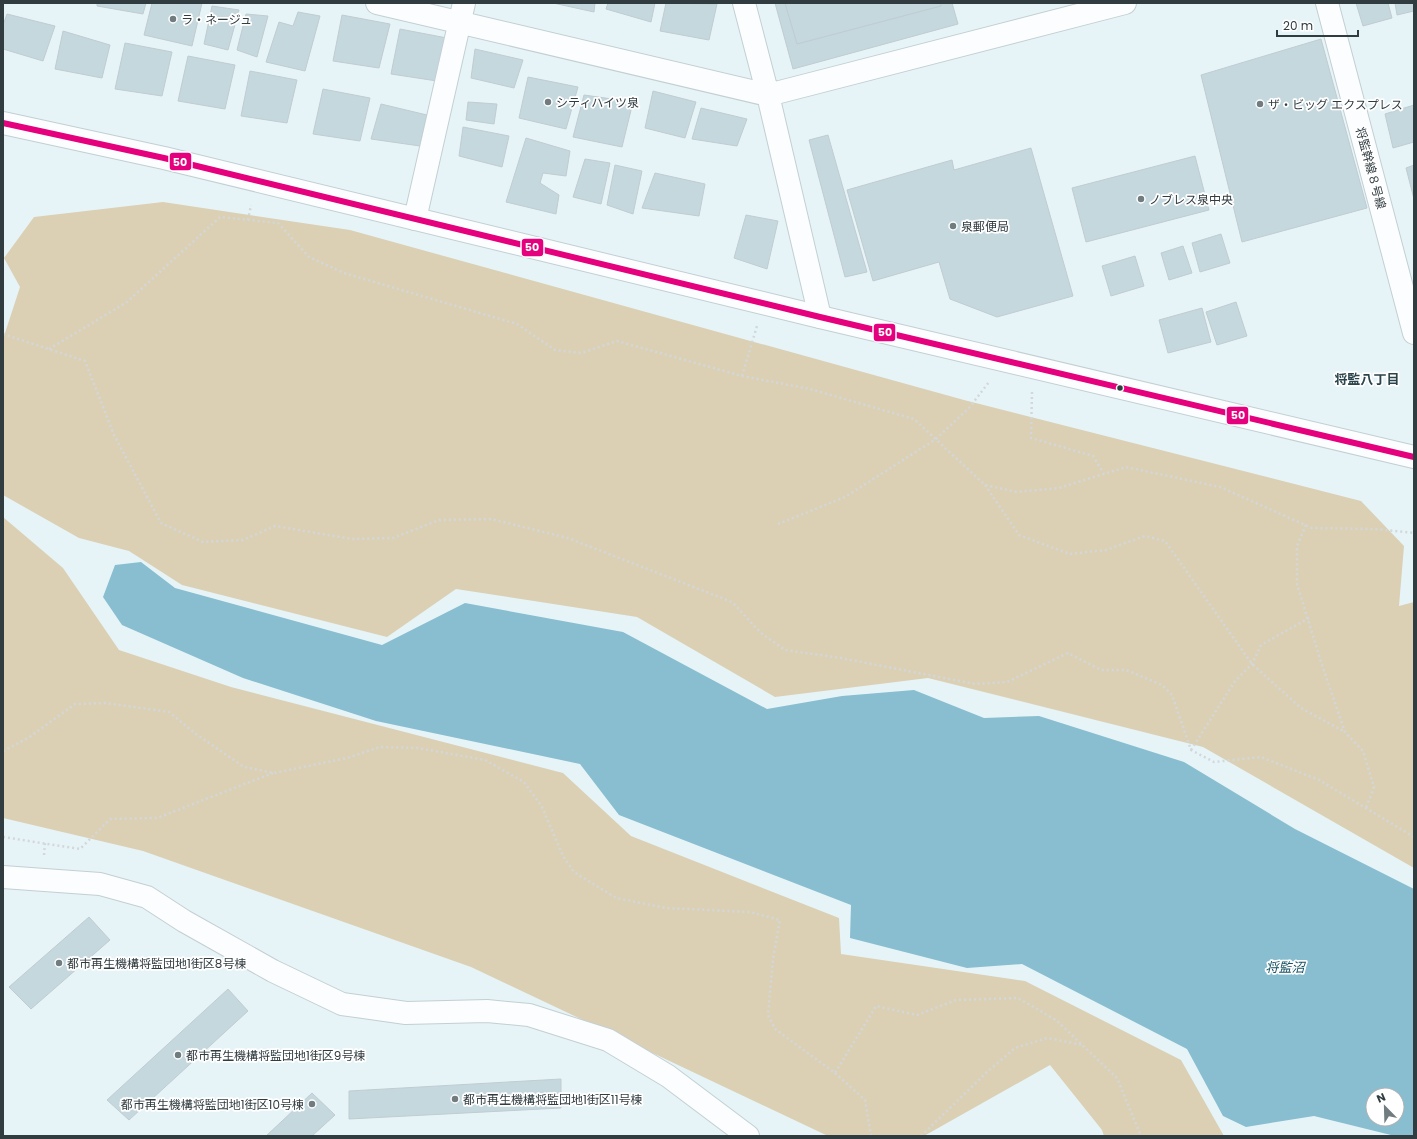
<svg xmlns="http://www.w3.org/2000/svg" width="1417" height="1139" font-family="Poppins,'Noto Sans JP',sans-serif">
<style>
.forest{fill:#dbd0b4}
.water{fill:#88bed0;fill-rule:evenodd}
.building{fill:#c4d8de;stroke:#c1ccd0}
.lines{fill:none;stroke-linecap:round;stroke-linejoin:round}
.street-casing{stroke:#c3cfd3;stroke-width:24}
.secondary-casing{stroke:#c3cfd3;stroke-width:24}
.path{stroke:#d3d7d9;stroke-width:2.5;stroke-dasharray:2 3;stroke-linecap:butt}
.street{stroke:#fbfdfe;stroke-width:22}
.secondary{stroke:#fbfdfe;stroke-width:22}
.bus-1-casing{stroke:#fff;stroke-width:9}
.bus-1{stroke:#e5007d;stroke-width:6}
.poi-dot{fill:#707c80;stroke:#fff;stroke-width:1.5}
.bus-dot{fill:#313c40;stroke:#fff;stroke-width:1.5}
.labels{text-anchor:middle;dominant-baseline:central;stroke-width:3.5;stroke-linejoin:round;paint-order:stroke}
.poi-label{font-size:12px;fill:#313c40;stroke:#fff;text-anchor:start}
.street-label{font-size:12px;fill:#313c40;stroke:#fff}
.neighbourhood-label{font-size:13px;font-weight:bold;fill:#2b444c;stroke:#fff}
.water-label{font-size:13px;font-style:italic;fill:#165263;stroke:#fff}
.line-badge{stroke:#fff;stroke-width:1.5}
.badge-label{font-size:11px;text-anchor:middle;font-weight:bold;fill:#fff}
</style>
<rect width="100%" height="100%" fill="#e6f4f8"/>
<!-- forest -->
<path class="forest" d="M163 202 350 230 964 400 1361 501 1404 546 1399 606 1414 602V868L1203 747 928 678 775 697 637 617 456 589 387 637 182 585 129 551 79 538 3 495V339L20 287 4 258 34 217Z
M3 517 63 568 119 650 231 687 563 773 631 836 839 918 841 954 1025 981 1181 1060 1224 1136H1104L1102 1130 1050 1065 924 1136H828L471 967 143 851 3 818Z"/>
<!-- water -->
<path class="water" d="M141 562 175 588 382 645 465 603 623 632 767 709 842 696 914 690 984 718 1039 716 1184 762 1295 829 1414 889V1136H1395L1314 1116 1246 1127 1223 1116 1187 1049 1022 964 967 968 850 938 851 905 619 815 580 764 376 721 243 678 122 625 103 597 115 565ZM1373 1095H1397V1119H1373Z"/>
<!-- building -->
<path class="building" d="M97 3H146L143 14 97 6Z
M152 3H202L192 46 144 35Z
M553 3H595L594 12Z
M608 3H655L651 22 606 9Z
M666 3 717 4 709 40 660 31Z
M775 3H952L958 24 793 69Z
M785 3H941V6L797 44Z
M1356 3H1388L1392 18 1363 26Z
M1395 3H1414V11L1397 15Z
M212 6 239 10 228 50 204 44Z
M298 12 320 16 305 71 266 62 279 22 293 26Z
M7 14 55 26 43 61 3 49V25Z
M246 14 268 16 257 57 237 50Z
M342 15 390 24 379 68 333 61Z
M400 29 447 38 437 81 391 74Z
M63 31 110 45 102 78 55 69Z
M1321 39 1367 208 1242 242 1201 75Z
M125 43 172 52 162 96 115 89Z
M475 49 523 60 514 88 471 78Z
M188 56 235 65 225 109 178 101Z
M250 71 297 80 287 123 241 116Z
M528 77 578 87 566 129 519 118Z
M323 89 370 98 360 141 313 134Z
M653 91 696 102 685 138 645 128Z
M584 95 633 102 622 147 573 137Z
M468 102 497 104 494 124 466 120Z
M381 104 427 115 420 146 371 139Z
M1414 105V142L1393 148 1385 114Z
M701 108 747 119 737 146 692 139Z
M463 127 509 136 502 167 459 156Z
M828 135 867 272 845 277 809 140Z
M526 138 570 151 566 176 543 173 540 183 559 195 556 214 506 202Z
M1031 148 1073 296 997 317 950 299 939 262 873 281 847 190 952 160 954 170Z
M1195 156 1209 210 1086 242 1072 188Z
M585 159 610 163 601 204 573 197Z
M615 165 642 171 633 214 607 205Z
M1414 165V199L1406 168Z
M655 173 705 184 699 216 642 208Z
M746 215 778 221 767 269 734 258Z
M1221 234 1230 263 1200 272 1192 243Z
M1183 246 1192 273 1169 280 1161 253Z
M1135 256 1144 286 1111 296 1102 266Z
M1236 302 1247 336 1217 345 1206 312Z
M1202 308 1211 342 1168 353 1159 320Z
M89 917 110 940 31 1009 9 987Z
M228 989 248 1011 129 1120 107 1100Z
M561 1079V1108L349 1119V1091Z
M312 1093 335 1115 312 1136H266Z"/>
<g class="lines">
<!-- street casing -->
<g class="street-casing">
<path id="street" d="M377 3 768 95 1125 3
M744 3 768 95 820 317
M415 219 464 3"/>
</g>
<!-- secondary casing -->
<g class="secondary-casing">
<path id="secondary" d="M1327 3 1414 333
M3 123 164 158 820 317 1414 457
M3 877 100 884 147 897 184 921 273 971 342 1004 406 1013 487 1011 529 1015 608 1040 668 1076 748 1136"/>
</g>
<!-- path -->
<path class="path" d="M248 220 251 205
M3 334 85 361 114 435 161 523 203 542 243 540 275 526 352 539 393 538 439 520 491 519 568 538 732 602 761 633 785 650 841 658 975 684 1007 682 1068 653 1101 670H1126L1162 685 1172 695 1191 750 1214 762 1261 757 1319 780 1414 837
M49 349 127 302 220 217 278 223 309 257 344 273 517 324 555 350 581 353 617 341 742 376 810 389 914 419 985 485 1017 492 1059 488 1126 467 1220 487 1312 528 1375 529 1414 533
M742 376 757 326
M1032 392 1031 438 1093 456 1104 474
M985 485 1019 535 1070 554 1106 550 1145 536 1165 541 1252 664 1301 708 1345 732
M778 524 845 497 936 439 969 408 989 382
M1306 525 1297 546V584L1322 665 1345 732 1363 751 1374 787 1366 808
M1191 750 1235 681 1252 664 1261 645 1309 618
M3 751 28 738 75 704 106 703 169 712 196 734 244 767 274 773 347 758 380 747 418 748 485 760 524 782 542 807 563 856 574 872 616 898 666 908 750 912 780 920 773 959 768 1015 775 1029 835 1073 876 1006 917 1015 956 1000 1018 998 1056 1020 1117 1078 1141 1136
M3 837 80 849 110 819 157 818 273 773
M44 855 45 843
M835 1073 865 1100 871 1136
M921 1136 987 1072 1015 1048 1047 1038 1083 1045"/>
<!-- street -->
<use href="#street" class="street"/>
<!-- secondary -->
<use href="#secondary" class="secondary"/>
<!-- bus-1 casing -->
<g class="bus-1-casing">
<path id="bus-1" d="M3 123 164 158 820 317 1414 457"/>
</g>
<!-- bus-1 -->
<use href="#bus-1" class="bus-1"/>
</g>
<!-- markers -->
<g class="poi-dot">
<circle cx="173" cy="19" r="4"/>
<circle cx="548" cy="102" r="4"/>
<circle cx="1260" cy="104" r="4"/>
<circle cx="1141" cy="199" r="4"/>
<circle cx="953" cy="226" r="4"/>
<circle cx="59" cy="963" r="4"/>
<circle cx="178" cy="1055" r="4"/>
<circle cx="455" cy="1099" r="4"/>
<circle cx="312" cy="1104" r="4"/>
</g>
<circle class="bus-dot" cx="1120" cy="388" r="3.5"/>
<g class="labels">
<!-- poi labels -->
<g class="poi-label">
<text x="181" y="19">ラ・ネージュ</text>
<text x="556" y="102">シティハイツ泉</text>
<text x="1268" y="104">ザ・ビッグ エクスプレス</text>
<text x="1149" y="199">ノブレス泉中央</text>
<text x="961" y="226">泉郵便局</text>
<text x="67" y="963">都市再生機構将監団地1街区8号棟</text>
<text x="186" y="1055">都市再生機構将監団地1街区9号棟</text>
<text x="463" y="1099">都市再生機構将監団地1街区11号棟</text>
<text x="304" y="1104" text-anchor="end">都市再生機構将監団地1街区10号棟</text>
</g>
<!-- street labels -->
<g class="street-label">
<text transform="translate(1371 168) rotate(75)">将監幹線８号線</text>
</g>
<!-- neighbourhood labels -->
<g class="neighbourhood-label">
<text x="1367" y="379">将監八丁目</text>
</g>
<!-- water labels -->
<g class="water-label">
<text x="1285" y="967">将監沼</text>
</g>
</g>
<g class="line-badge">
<rect x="169" y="152" width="23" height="19" rx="4" fill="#e5007d"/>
<rect x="521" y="238" width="23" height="19" rx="4" fill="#e5007d"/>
<rect x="873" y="323" width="23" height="19" rx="4" fill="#e5007d"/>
<rect x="1226" y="406" width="23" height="19" rx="4" fill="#e5007d"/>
</g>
<g class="badge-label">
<text x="180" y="166">50</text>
<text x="532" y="251">50</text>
<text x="885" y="336">50</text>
<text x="1238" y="419">50</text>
</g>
<!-- border -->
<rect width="1417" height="1139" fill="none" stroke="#313c40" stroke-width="8"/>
<!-- north arrow -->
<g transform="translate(1385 1107) rotate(337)"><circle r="19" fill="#ffffff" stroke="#adb1b3"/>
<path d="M0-3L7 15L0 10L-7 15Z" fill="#707c80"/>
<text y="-6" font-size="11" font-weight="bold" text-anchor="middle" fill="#313c40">N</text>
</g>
<!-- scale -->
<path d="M1277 30v6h81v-6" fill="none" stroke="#313c40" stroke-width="2"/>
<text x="1283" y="30" font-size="12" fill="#313c40" stroke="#ffffff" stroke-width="3" paint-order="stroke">20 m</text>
</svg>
